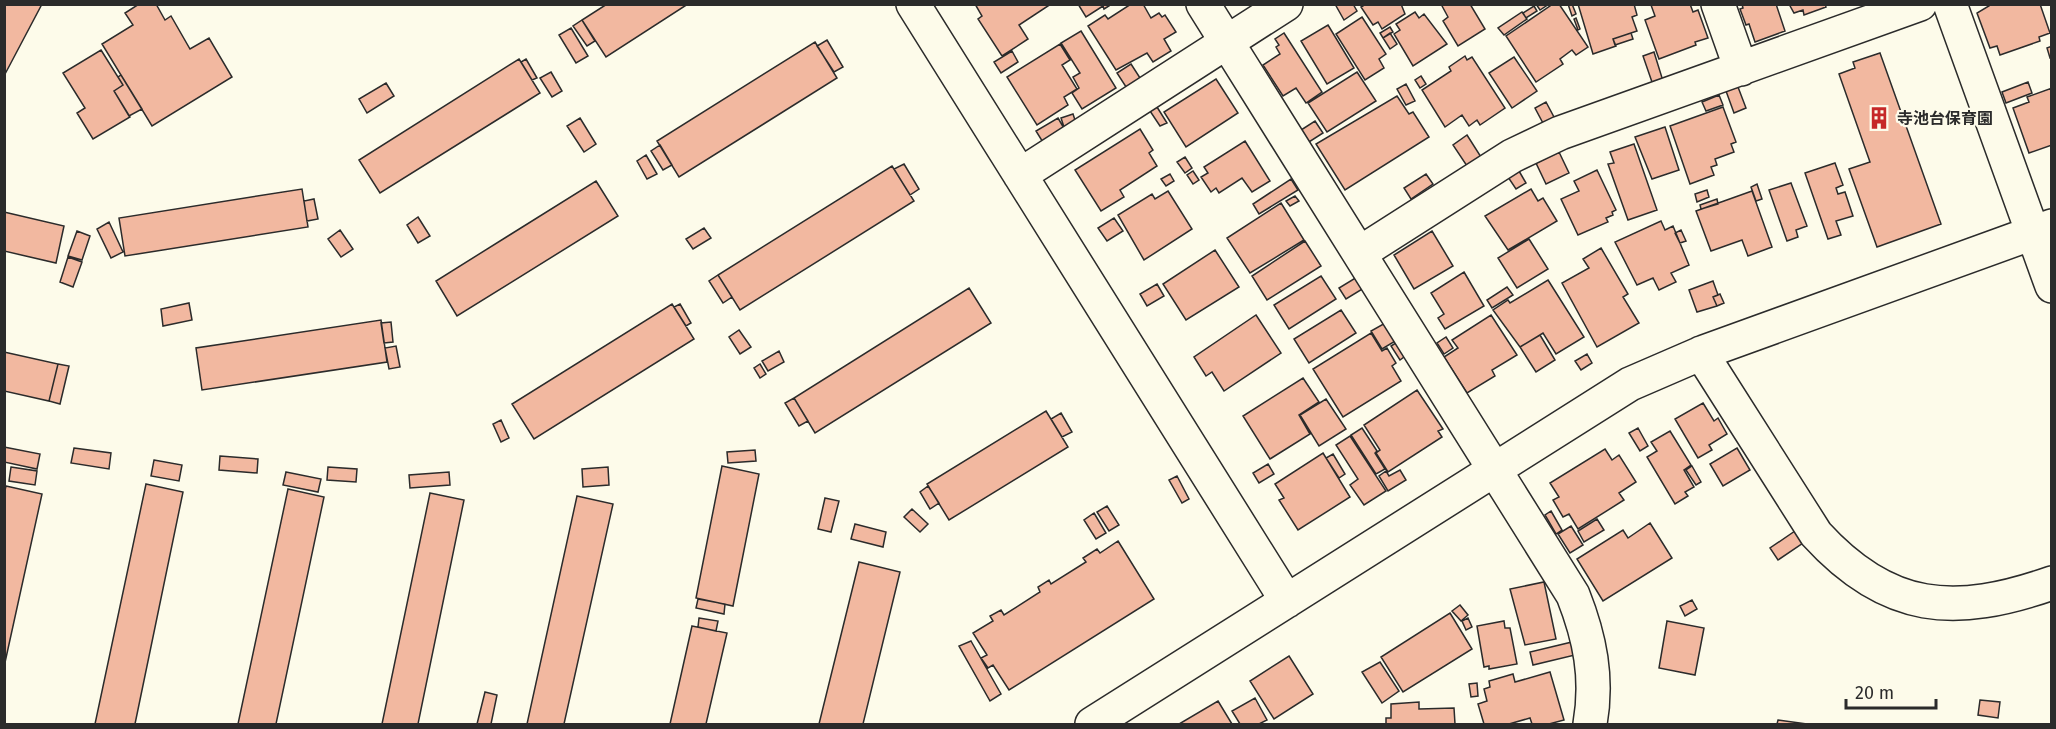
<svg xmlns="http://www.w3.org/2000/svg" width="2056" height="729" font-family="'Fira Sans','Noto Sans JP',sans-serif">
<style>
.building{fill:#f2b8a0;stroke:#2b2b2b;stroke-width:1.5}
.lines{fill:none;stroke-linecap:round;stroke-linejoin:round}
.minor-casing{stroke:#2b2b2b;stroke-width:36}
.minor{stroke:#fdfbea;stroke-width:33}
.labels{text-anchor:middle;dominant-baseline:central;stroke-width:4.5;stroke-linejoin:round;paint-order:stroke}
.poi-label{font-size:16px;font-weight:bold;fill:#2b2b2b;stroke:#fdfbea;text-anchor:start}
</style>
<rect width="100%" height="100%" fill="#fdfbea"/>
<!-- building -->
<path class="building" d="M4 4H42L4 76Z
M139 4H156L165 20 171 16 190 49 209 38 232 77 152 126 102 44 133 25 125 13Z
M607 4H688L606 57 582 20Z
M975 4H1051L1019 25 1028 39 1002 56 978 19 982 16Z
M1078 4H1112L1104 9 1103 6 1086 17Z
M1131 4H1143L1151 18 1159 13 1162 17 1165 15 1176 32 1164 39 1171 51 1153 62 1147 53 1116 70 1088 26 1105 15 1108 19Z
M1335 4H1353L1357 11 1344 20Z
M1366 4H1401L1405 14 1382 29 1378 22 1373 25 1361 7Z
M1441 4H1470L1485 29 1458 46 1443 21 1448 17Z
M1536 4H1549L1540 10Z
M1553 4H1559L1588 47 1576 55 1572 50 1560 59 1563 64 1536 82 1506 36Z
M1568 4H1572L1576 14 1572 16Z
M1578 4H1634L1637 15 1632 17 1637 31 1613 39 1616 46 1593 54Z
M1690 4 1693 12 1698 10 1708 38 1695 42 1696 45 1659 59 1645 20 1655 16 1651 5Z
M1742 4H1776L1785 31 1755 42 1749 24 1746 25 1740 9 1743 8Z
M1789 4H1825L1826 7 1804 15 1803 10 1794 13Z
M1992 4H2040L2050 33 2039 37 2040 41 2000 55 1997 46 1990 48 1977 13Z
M1534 6 1537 11 1526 18 1523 13Z
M1415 12 1419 18 1424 14 1447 44 1413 66 1394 34 1400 30 1396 24Z
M1522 12 1527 19 1504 35 1498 28Z
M1362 17 1386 54 1379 59 1384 68 1365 80 1336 34Z
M1576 18 1580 29 1578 30 1574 19Z
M582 20 595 41 587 46 573 26Z
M1328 25 1354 68 1327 84 1301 41Z
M1390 27 1393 32 1383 38 1380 33Z
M571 28 588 56 576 63 559 35Z
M1081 31 1116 88 1082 109 1072 93 1079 88 1073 77 1080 73 1061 43Z
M1284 33 1322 92 1306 103 1296 88 1283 96 1263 65 1280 54 1276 47 1279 45 1275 39Z
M1390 33 1397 44 1390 49 1383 38Z
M1631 33 1633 39 1615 45 1613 39Z
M827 40 843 67 834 72 817 46Z
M815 42 837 78 679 177 657 141Z
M1060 44 1070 60 1062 65 1077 89 1064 97 1068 105 1037 125 1007 77Z
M2052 46V57L2050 58 2047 48Z
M101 50 123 85 114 91 130 117 93 139 77 113 85 108 63 73Z
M1012 51 1018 62 1001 73 994 62Z
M1654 52 1663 81 1653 85 1643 56Z
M1880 53 1941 224 1877 247 1849 169 1870 162 1839 74 1855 68 1853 62Z
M1465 56 1467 60 1472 57 1505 108 1480 125 1477 120 1469 126 1462 115 1445 127 1422 90 1451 71 1449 67Z
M1514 57 1537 91 1512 108 1489 73Z
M519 59 540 93 380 193 359 160Z
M526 59 537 78 532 80 521 62Z
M1131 64 1142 81 1128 90 1117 73Z
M551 72 562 91 552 97 540 78Z
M1357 72 1376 101 1327 132 1308 103Z
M121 75 142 109 129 116 114 91 123 85 118 77Z
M1421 76 1426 84 1420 88 1415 80Z
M1216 79 1238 113 1186 147 1164 112Z
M2028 82 2032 93 2006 103 2002 92Z
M386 83 394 96 367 113 359 99Z
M1406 84 1415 101 1406 105 1397 89Z
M1738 87 1746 108 1734 113 1726 91Z
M2052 88V145L2029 153 2013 108 2029 102 2027 97Z
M1719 95 1723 105 1706 111 1702 102Z
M1397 96 1409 114 1413 112 1429 137 1345 190 1316 144Z
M1546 102 1555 119 1544 125 1535 108Z
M1157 107 1167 123 1160 126 1150 111Z
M1723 107 1736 142 1731 144 1734 152 1715 159 1717 165 1711 167 1714 175 1690 184 1670 126Z
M1073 114 1076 123 1064 127 1061 118Z
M580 118 596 144 584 152 567 126Z
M1058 118 1065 130 1044 144 1036 131Z
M1315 121 1323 133 1309 142 1301 130Z
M1665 127 1679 170 1652 179 1635 137Z
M1140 129 1153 150 1149 153 1157 166 1120 190 1124 197 1101 211 1075 170Z
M1467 135 1481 157 1467 166 1453 145Z
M1245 141 1270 181 1252 192 1242 178 1219 193 1216 188 1211 192 1201 177 1208 173 1204 167Z
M1634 144 1657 210 1628 220 1608 164 1614 163 1610 152Z
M660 145 672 165 663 170 651 151Z
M1559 152 1569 173 1546 184 1536 163Z
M646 155 657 174 647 179 637 161Z
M1185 157 1192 168 1185 173 1177 162Z
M1835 163 1843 185 1836 188 1838 194 1845 192 1853 216 1836 221 1841 235 1828 239 1805 173Z
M904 164 919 189 910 195 894 169Z
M892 166 914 201 740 310 718 275Z
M1597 170 1616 210 1612 212 1613 215 1606 218 1608 222 1578 235 1561 199 1579 191 1574 181Z
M1193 171 1199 180 1193 184 1187 175Z
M1519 171 1526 183 1516 189 1508 177Z
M1170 174 1174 181 1166 186 1161 179Z
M1426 174 1433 184 1411 199 1404 188Z
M1291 179 1298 190 1259 214 1253 204Z
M596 181 618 216 457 316 436 281Z
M1791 183 1807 226 1796 230 1798 237 1787 241 1769 190Z
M1757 184 1762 199 1756 201 1751 187Z
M302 189 308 227 125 256 119 218Z
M1531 189 1538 201 1543 198 1557 221 1508 250 1485 216Z
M1707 190 1709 197 1697 202 1695 194Z
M1168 191 1192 229 1144 260 1118 215 1152 194 1155 199Z
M1752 191 1772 247 1748 256 1742 240 1711 251 1696 211Z
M1295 196 1299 201 1290 206 1286 201Z
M314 199 318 219 307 221 304 201Z
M1717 199 1718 204 1701 209 1700 205Z
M1281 203 1304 240 1250 273 1227 238Z
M4 212 64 226 56 263 4 251Z
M418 217 430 236 418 243 407 225Z
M1114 218 1123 231 1107 241 1098 228Z
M1661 221 1665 230 1673 226 1689 265 1671 273 1676 282 1659 290 1653 278 1637 285 1615 242Z
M109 222 123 252 111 258 97 229Z
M704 228 711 238 693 249 686 239Z
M340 230 353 249 341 257 328 239Z
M1681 230 1686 241 1680 243 1675 233Z
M77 231 90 236 82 260 68 256Z
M1432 231 1453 266 1414 289 1394 255Z
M1529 239 1548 269 1517 288 1498 258Z
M1305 241 1321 266 1267 300 1252 276Z
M1601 248 1628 294 1623 297 1639 323 1597 347 1562 283 1589 268 1583 259Z
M1215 250 1239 287 1186 320 1163 284Z
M68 257 82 262 73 287 60 282Z
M1464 272 1484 306 1445 329 1438 318 1444 314 1431 293Z
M718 275 732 297 723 303 709 281Z
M1321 276 1336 299 1289 329 1274 305Z
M1357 277 1364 288 1346 299 1339 288Z
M1548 280 1584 337 1556 354 1543 333 1520 347 1493 310 1508 300 1510 303Z
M1713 281 1718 295 1713 297 1717 306 1697 312 1689 290Z
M1157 284 1164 296 1147 306 1140 294Z
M1507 287 1513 295 1492 308 1487 300Z
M969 288 991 323 815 433 794 398Z
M1720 294 1724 303 1717 306 1713 297Z
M189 303 192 320 163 326 161 309Z
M672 304 694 339 534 439 512 404Z
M680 304 691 323 686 326 674 307Z
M1341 310 1356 333 1309 363 1294 339Z
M1256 315 1281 353 1224 391 1212 372 1206 376 1194 357Z
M1491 315 1517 355 1492 370 1495 376 1467 393 1444 357 1458 348 1452 340Z
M381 320 387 362 202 390 196 348Z
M391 322 393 342 384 343 381 323Z
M1387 322 1397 340 1382 349 1371 331Z
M739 330 751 347 740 354 729 337Z
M1371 333 1382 351 1387 348 1396 363 1392 366 1401 381 1343 417 1313 369Z
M1540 335 1555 360 1536 372 1520 347Z
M1446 337 1453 348 1444 354 1437 343Z
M1399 341 1408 354 1400 360 1391 346Z
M396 346 400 367 389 369 385 348Z
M779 351 784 362 768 371 762 361Z
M4 352 58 364 49 401 4 391Z
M1587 354 1592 363 1581 370 1575 361Z
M58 364 69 366 60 404 49 401Z
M760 364 766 374 760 378 754 368Z
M1303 378 1319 402 1299 415 1310 434 1270 459 1243 416Z
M1417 390 1443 429 1438 431 1442 437 1388 472 1376 453 1380 450 1364 425Z
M794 398 808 421 799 426 785 403Z
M1326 399 1346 429 1319 446 1300 415Z
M1703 403 1714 421 1718 418 1727 434 1709 445 1712 450 1698 458 1675 419Z
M1046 411 1068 447 949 520 927 484Z
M1061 413 1072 432 1062 437 1051 419Z
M501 420 509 438 501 442 493 424Z
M1362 428 1377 451 1375 453 1385 469 1376 474 1351 435Z
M1638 428 1648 446 1640 451 1629 433Z
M1670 431 1691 465 1684 470 1694 487 1685 492 1688 496 1675 504 1647 457 1657 451 1651 442Z
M1350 436 1386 491 1364 505 1350 485 1358 479 1336 445Z
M4 447 40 454 37 469 4 462Z
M74 448 111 453 109 469 71 463Z
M1737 448 1750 470 1723 486 1710 464Z
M1605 449 1612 460 1619 455 1636 482 1619 493 1624 500 1578 529 1569 514 1563 517 1553 500 1559 497 1550 483Z
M755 450 756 461 728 463 727 452Z
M1323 453 1350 497 1298 530 1279 500 1284 498 1275 484Z
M1333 454 1345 474 1339 478 1326 458Z
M220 456 258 459 257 473 219 470Z
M154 460 182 465 179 481 151 476Z
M1268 464 1274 474 1259 483 1253 473Z
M722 466 759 474 733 606 696 598Z
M1692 466 1701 482 1696 485 1686 470Z
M11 467 37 471 35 485 9 481Z
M328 467 357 469 356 482 327 480Z
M608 467 609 485 583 487 582 469Z
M1400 470 1406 480 1388 491 1379 476 1386 471 1389 476Z
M286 472 321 479 318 492 283 485Z
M449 472 450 485 410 488 409 475Z
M1177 476 1189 499 1182 503 1169 480Z
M146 484 183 492 135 724H95Z
M6 486 42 494 4 667V494Z
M928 486 939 503 930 509 920 492Z
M288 489 324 497 276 724H238Z
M430 493 464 500 418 724H382Z
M577 496 613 504 564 724H527Z
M825 498 839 501 831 532 818 529Z
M1107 506 1119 525 1109 531 1097 512Z
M912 509 928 524 920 532 904 517Z
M1551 511 1562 530 1556 534 1545 515Z
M1094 513 1106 533 1096 539 1084 520Z
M1597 519 1604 530 1584 542 1578 531Z
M1650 523 1672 558 1603 601 1577 559 1623 530 1628 538Z
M855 524 886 532 883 547 851 539Z
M1571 526 1583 545 1570 553 1558 534Z
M1795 531 1803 543 1778 560 1770 548Z
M1118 541 1154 599 1009 690 993 665 988 668 981 658 987 655 973 633 993 621 990 616 1001 610 1004 615 1040 592 1038 587 1049 580 1051 584 1086 562 1083 558 1097 549 1100 553Z
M859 562 900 572 863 724H819Z
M1544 582 1556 639 1525 645 1510 589Z
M698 599 725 604 724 614 696 608Z
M1692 600 1697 609 1685 616 1680 606Z
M1460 605 1468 615 1461 621 1452 611Z
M1450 613 1472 649 1403 692 1381 657Z
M699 618 718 621 716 631 698 627Z
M1468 618 1472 627 1466 630 1462 621Z
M1504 621 1505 628H1510L1517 664 1489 669V666L1484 667 1477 626Z
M1667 621 1704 628 1695 675 1659 668Z
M692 626 727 633 706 724H670Z
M971 641 1001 694 990 701 959 646Z
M1572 642 1575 655 1533 665 1530 652Z
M1289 656 1313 694 1274 719 1250 681Z
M1380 662 1399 691 1382 703 1362 672Z
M1550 672 1564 720 1549 724H1532L1530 718 1509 724H1484L1478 704 1487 701 1484 689 1490 687 1489 681 1513 674 1515 682Z
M1477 683 1478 696 1471 697 1469 684Z
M485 692 497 695 491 724H477Z
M1255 698 1267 720 1259 724H1240L1232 711Z
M1980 700 2000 702 1998 718 1978 715Z
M1218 701 1232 724H1179Z
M1419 702V709L1454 708 1455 724H1386V718H1391V704Z
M1778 720 1807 724H1777Z"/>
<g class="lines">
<!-- minor casing -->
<g class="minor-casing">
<path id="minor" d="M913 4 1287 601
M1203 4 1573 595C1590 638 1598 678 1590 724
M1718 4 1741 69
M1950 4 2052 286
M1020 175 1286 4
M1360 253 1512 156 1560 133 1920 4
M1701 353 1816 534C1888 613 1955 617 2052 583
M1092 724 1630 384 1704 352 2052 226"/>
</g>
<!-- minor -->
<use href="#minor" class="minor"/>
</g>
<!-- icons -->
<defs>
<g id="building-bare" transform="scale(1.8)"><path d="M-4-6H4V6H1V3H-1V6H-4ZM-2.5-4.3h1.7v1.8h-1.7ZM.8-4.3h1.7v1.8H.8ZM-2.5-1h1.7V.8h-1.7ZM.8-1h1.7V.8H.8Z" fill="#c62828" stroke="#fdfbea" stroke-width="2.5" paint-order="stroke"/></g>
</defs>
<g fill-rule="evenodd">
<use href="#building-bare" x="1879" y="118"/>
</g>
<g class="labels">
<!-- poi labels -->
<g class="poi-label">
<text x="1897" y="118">寺池台保育園</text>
</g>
</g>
<!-- border -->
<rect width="2056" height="729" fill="none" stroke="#2b2b2b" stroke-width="12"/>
<!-- scale -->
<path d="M1846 699v9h90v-9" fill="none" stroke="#2b2b2b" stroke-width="3"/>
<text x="1855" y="699" font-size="18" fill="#2b2b2b" stroke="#fdfbea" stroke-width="4.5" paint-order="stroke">20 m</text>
</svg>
